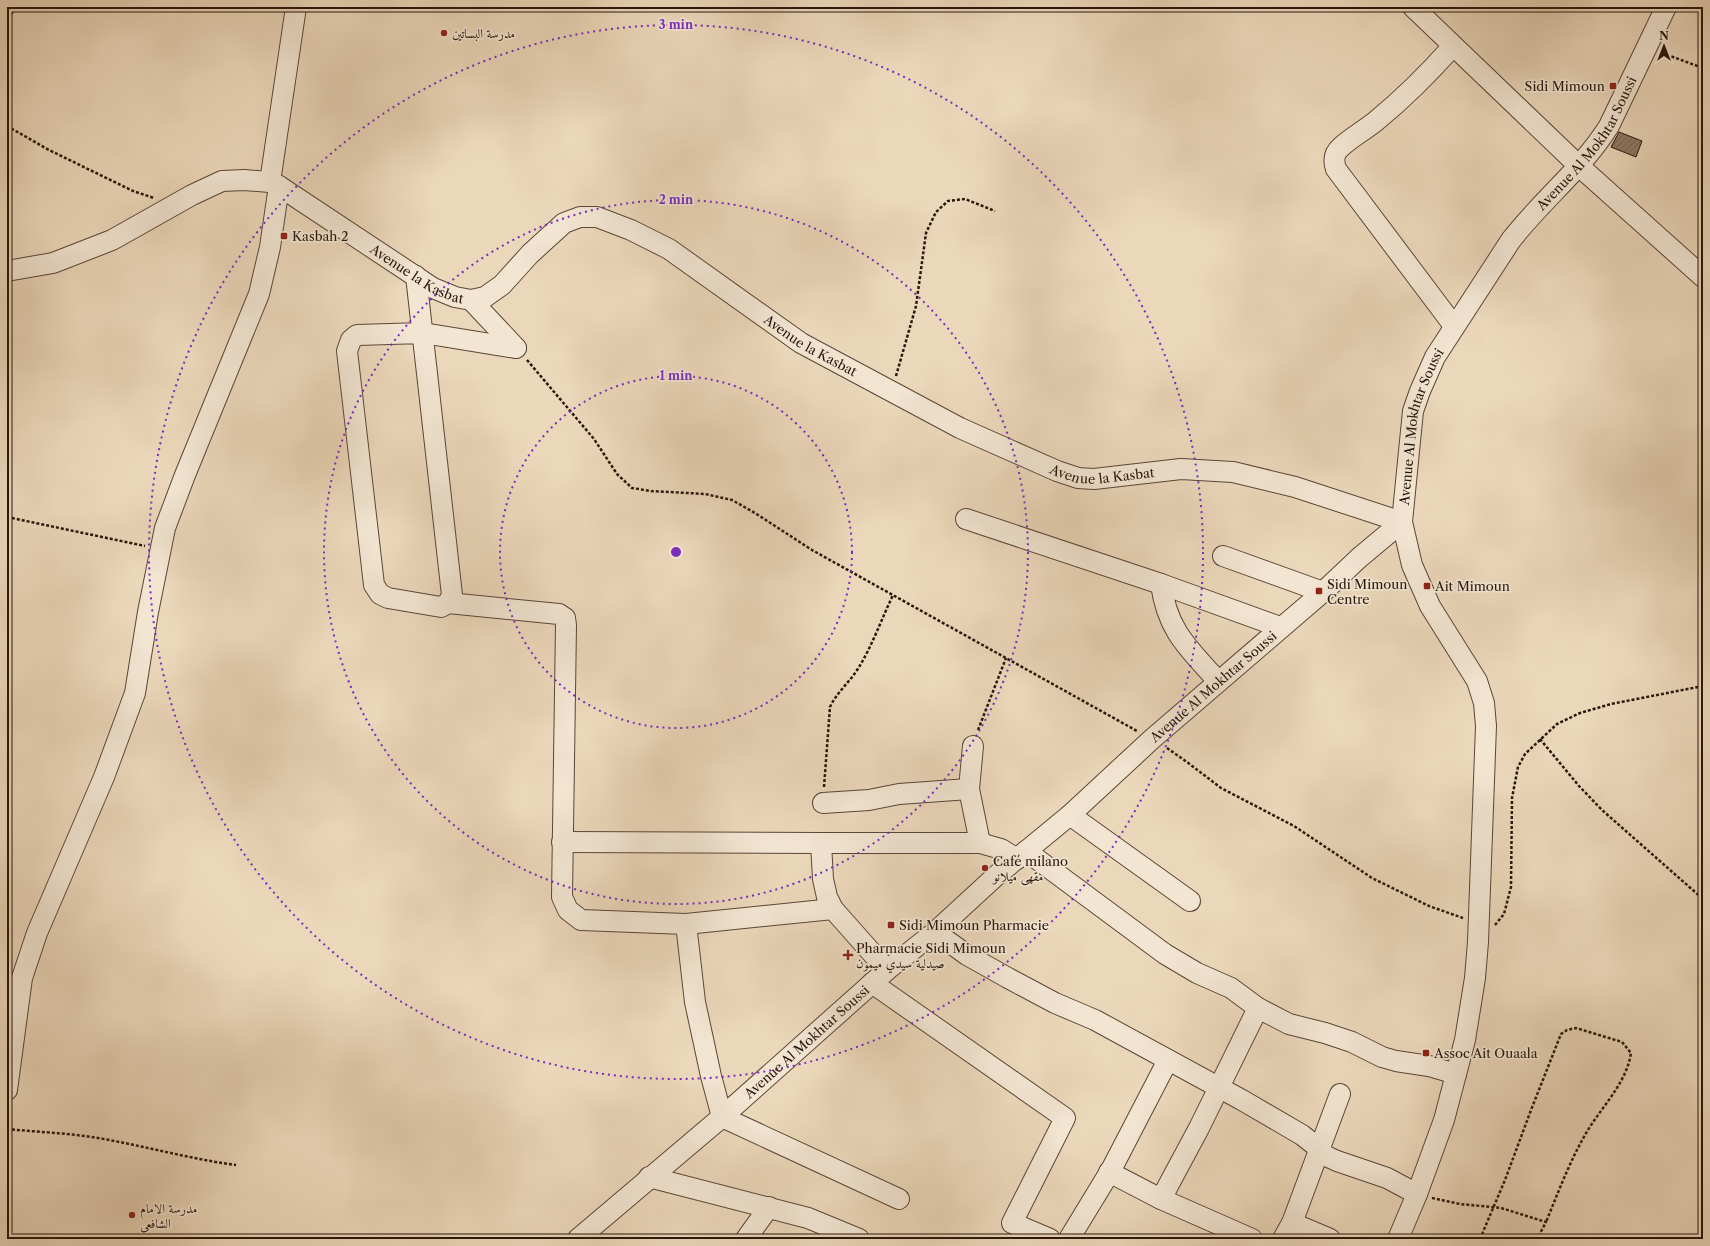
<svg xmlns="http://www.w3.org/2000/svg" width="1710" height="1246" font-family="'Libre Caslon Text',Amiri,serif">
<style>
.building{fill:url(#building-hatch);stroke:#29160c}
.lines{fill:none;stroke-linecap:round;stroke-linejoin:round}
.minor-casing{stroke:#5a4638;stroke-width:22}
.path{stroke:#29160c;stroke-width:2.5;stroke-dasharray:3 2;stroke-linecap:butt}
.minor{stroke:#f2e5d2;stroke-width:20}
.ring{fill:none;stroke:#7b2cbf;stroke-width:2;stroke-dasharray:2 4}
.poi-dot{fill:#8f2418;stroke:#f2e5d2;stroke-width:1.5}
.labels{text-anchor:middle;dominant-baseline:central;stroke-width:3.5;stroke-linejoin:round;paint-order:stroke}
.poi-label{font-size:13px;fill:#29160c;stroke:#f2e5d2;text-anchor:start}
.street-label{font-size:13px;fill:#29160c;stroke:#f2e5d2}
.centre{fill:#7b2cbf;stroke:#f2e5d2;stroke-width:2}
.ring-label{font-size:12px;text-anchor:middle;font-weight:bold;fill:#7b2cbf;stroke:#f2e5d2;stroke-width:3.5;stroke-linejoin:round;paint-order:stroke}
</style>
<defs>
<pattern id="building-hatch" width="6" height="6" patternUnits="userSpaceOnUse"><rect width="6" height="6" fill="#8e7a66"/><path d="M-1 1l2-2M0 6l6-6M5 7l2-2" fill="none" stroke="#746352"/></pattern>
</defs>
<rect width="100%" height="100%" fill="#ebd7ba"/>
<filter id="stains"><feTurbulence type="fractalNoise" baseFrequency=".005" numOctaves="4"/><feColorMatrix values="0 0 0 0 .2 0 0 0 0 .09 0 0 0 0 .02 0 0 0 .5 -.17"/></filter>
<radialGradient id="worn" r=".72"><stop offset=".6" stop-color="#630" stop-opacity="0"/><stop offset="1" stop-color="#630" stop-opacity=".3"/></radialGradient>
<!-- building -->
<path class="building" d="M1619 132 1642 141 1636 157 1611 147Z"/>
<g class="lines">
<!-- minor casing -->
<g class="minor-casing">
<g id="minor">
<path d="M1413 7 1579 166 1703 277"/>
<path d="M1453 46C1429 73 1404 98 1376 121 1365 130 1352 137 1341 147 1334 153 1333 160 1336 169L1454 326"/>
<path d="M270 182 296 7"/>
<path id="s1" d="M7 271 53 263 112 240 192 195 222 181 244 180 270 182 279 186 433 288 455 297 471 300 485 297 502 285 530 254 564 223 580 217H597L631 230 669 249 801 343 960 428 1057 471 1078 478 1094 479 1181 469 1233 472 1295 487 1402 522"/>
<path d="M416 276 452 595 448 603 441 607 388 598 380 594 374 585 347 351 351 340 357 335 423 333 516 348"/>
<path d="M471 300 516 348"/>
<path d="M966 519 1161 584 1280 627"/>
<path d="M1223 556 1323 592"/>
<path d="M1161 584C1167 630 1188 648 1218 681"/>
<path d="M448 603 559 614 565 618 566 625 562 897 568 910 581 920 686 924 833 909"/>
<path d="M973 746 969 789 980 843"/>
<path d="M823 803 869 800 899 794 969 789"/>
<path d="M1070 815 1190 901"/>
<path d="M562 842 821 843H980L1001 849 1017 859"/>
<path d="M821 843 823 879 827 897 833 909 887 970"/>
<path d="M1026 851 1165 954 1197 973 1231 988 1258 1008 1289 1024 1325 1033 1352 1042 1382 1057 1396 1061 1429 1066 1456 1074"/>
<path d="M686 924 695 1002 711 1076 722 1117 899 1199"/>
<path d="M935 932 967 955 1008 978 1055 1003 1095 1020 1242 1100 1302 1135 1316 1146 1326 1156 1337 1161 1387 1178 1417 1194"/>
<path d="M872 983 1065 1118 1012 1223 1050 1239"/>
<path d="M7 1090 22 978 37 933 104 777 135 693 148 612 165 528 185 475 259 294 270 247 279 186"/>
<path d="M1109 1172 1161 1199 1252 1239"/>
<path d="M649 1177 808 1218 859 1239"/>
<path d="M1161 1199 1199 1128 1258 1008"/>
<path d="M1292 1223 1330 1239"/>
<path id="s2" d="M578 1239 722 1117 887 970 935 932 997 875 1070 815 1152 739 1323 592 1359 558 1402 522"/>
<path d="M746 1239 769 1207"/>
<path d="M1069 1239 1111 1170 1168 1060"/>
<path d="M1283 1239 1292 1223 1340 1094"/>
<path id="s3" d="M1398 1239 1417 1194 1444 1120 1465 1040 1475 978 1478 942 1486 726 1484 703 1477 681 1430 606 1412 565 1402 522 1413 411 1420 391 1435 357 1511 240C1542 200 1582 169 1609 126L1666 7"/>
</g>
</g>
<!-- path -->
<path class="path" d="M7 28 14 7
M1662 53 1703 68
M7 126 49 150 133 191 154 198
M527 360 594 439 617 474 632 488 651 491 705 494 732 500 755 513 812 550 1137 731
M896 376 916 306 926 233 936 212 948 201 965 199 995 211
M7 517 145 546
M978 730 1006 658
M1540 739 1579 786 1602 810 1703 899
M1167 748 1187 762 1221 788 1294 826 1372 878 1429 906 1463 918
M824 787 830 707C837 692 850 682 859 667 872 646 882 618 893 595
M1495 925 1504 914 1511 887 1512 798 1518 767 1525 754 1557 724 1580 713 1611 704 1703 686
M7 1129C37 1132 68 1133 98 1138 145 1146 190 1159 236 1165
M1432 1198 1460 1204 1501 1208 1546 1222 1537 1239
M1480 1239 1505 1180 1531 1110 1561 1034 1567 1030 1576 1028 1622 1042 1631 1053C1626 1085 1600 1108 1585 1135 1569 1163 1558 1193 1546 1222"/>
<!-- minor -->
<use href="#minor" class="minor"/>
</g>
<!-- distance rings -->
<g class="ring">
<circle cx="676" cy="552" r="176"/>
<circle cx="676" cy="552" r="352"/>
<circle cx="676" cy="552" r="527"/>
</g>
<!-- markers -->
<g class="poi-dot">
<circle cx="444" cy="33" r="4"/>
<rect x="1609" y="82" width="8" height="8" rx="2"/>
<rect x="280" y="232" width="8" height="8" rx="2"/>
<rect x="1423" y="582" width="8" height="8" rx="2"/>
<rect x="1315" y="587" width="8" height="8" rx="2"/>
<circle cx="985" cy="868" r="4"/>
<rect x="887" y="921" width="8" height="8" rx="2"/>
<path d="M846 949h4v4h4v4h-4v4h-4v-4h-4v-4h4z"/>
<rect x="1422" y="1049" width="8" height="8" rx="2"/>
<circle cx="132" cy="1215" r="4"/>
</g>
<g class="labels">
<!-- poi labels -->
<g class="poi-label">
<text x="452" y="33">مدرسة البساتين</text>
<text x="1605" y="86" text-anchor="end">Sidi Mimoun</text>
<text x="292" y="236">Kasbah 2</text>
<text x="1327" y="584">Sidi Mimoun<tspan x="1327" dy="15">Centre</tspan></text>
<text x="1435" y="586">Ait Mimoun</text>
<text x="993" y="861">Café milano<tspan x="993" dy="15">مقهى ميلانو</tspan></text>
<text x="899" y="925">Sidi Mimoun Pharmacie</text>
<text x="856" y="948">Pharmacie Sidi Mimoun<tspan x="856" dy="15">صيدلية سيدي ميمون</tspan></text>
<text x="1434" y="1053">Assoc Ait Ouaala</text>
<text x="140" y="1208">مدرسة الامام<tspan x="140" dy="15">الشافعي</tspan></text>
</g>
<!-- street labels -->
<g class="street-label">
<text stroke="none"><textPath href="#s3" startOffset="1182">Avenue Al Mokhtar Soussi</textPath></text>
<text stroke="none"><textPath href="#s1" startOffset="457">Avenue la Kasbat</textPath></text>
<text stroke="none"><textPath href="#s1" startOffset="925">Avenue la Kasbat</textPath></text>
<text stroke="none"><textPath href="#s3" startOffset="847">Avenue Al Mokhtar Soussi</textPath></text>
<text stroke="none"><textPath href="#s1" startOffset="1248">Avenue la Kasbat</textPath></text>
<text stroke="none"><textPath href="#s2" startOffset="842">Avenue Al Mokhtar Soussi</textPath></text>
<text stroke="none"><textPath href="#s2" startOffset="302">Avenue Al Mokhtar Soussi</textPath></text>
</g>
</g>
<circle cx="676" cy="552" r="6" class="centre"/>
<g class="ring-label">
<text x="676" y="29">3 min</text>
<text x="676" y="204">2 min</text>
<text x="676" y="380">1 min</text>
</g>
<!-- margin -->
<rect width="1710" height="1246" fill="none" stroke="#ebd7ba" stroke-width="24"/>
<rect x="8" y="8" width="1694" height="1230" fill="none" stroke="#29160c" stroke-width="2"/>
<rect x="12" y="12" width="1686" height="1222" fill="none" stroke="#29160c"/>
<!-- north arrow -->
<g transform="translate(1664 46)" stroke="#f2e5d2" stroke-width="3" paint-order="stroke">
<path d="M0-3L7 15L0 10L-7 15Z" fill="#29160c"/>
<text y="-6" font-size="11" font-weight="bold" text-anchor="middle" fill="#29160c">N</text>
</g>
<rect width="100%" height="100%" filter="url(#stains)"/>
<rect width="100%" height="100%" fill="url(#worn)"/>
</svg>
